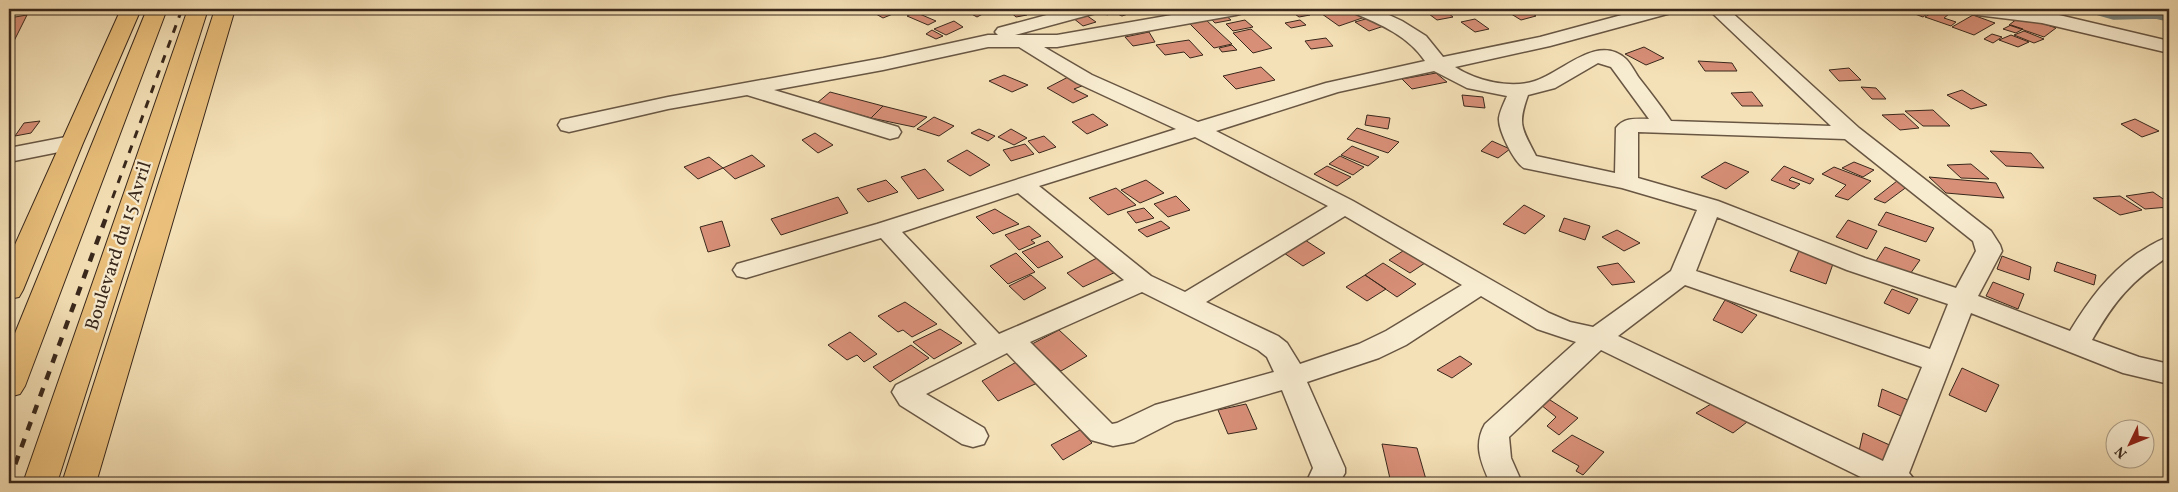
<svg xmlns="http://www.w3.org/2000/svg" width="2178" height="492" font-family="Vollkorn,serif">
<style>
.lines{fill:none;stroke-linecap:round;stroke-linejoin:round}
.stream{stroke:#77807a;stroke-width:5.5}
.building{fill:#d78f77;stroke:#39281c}
.street-casing{stroke:#685643;stroke-width:3}
.primary-casing{stroke:#39281c;stroke-width:2}
.highway-casing{stroke:#39281c;stroke-width:2}
.street{fill:#f8ecd0;fill-rule:evenodd}
.primary{fill:#eac07c;fill-rule:evenodd}
.highway{fill:#eac07c;fill-rule:evenodd}
.rail-far1{stroke:#39281c;stroke-width:3;stroke-dasharray:8 8;stroke-linecap:butt}
.rail{stroke:#39281c;stroke-width:4.5;stroke-dasharray:9 9;stroke-linecap:butt}
.labels{text-anchor:middle;dominant-baseline:central;stroke-width:4.5;stroke-linejoin:round;paint-order:stroke}
.street-label{font-size:19px;fill:#39281c;stroke:#f8ecd0}
</style>
<rect width="100%" height="100%" fill="#f5e1b7"/>
<filter id="stains"><feTurbulence type="fractalNoise" baseFrequency=".004" numOctaves="4"/><feColorMatrix values="0 0 0 0 .2 0 0 0 0 .09 0 0 0 0 .02 0 0 0 .5 -.17"/></filter>
<radialGradient id="worn" r=".72"><stop offset=".6" stop-color="#630" stop-opacity="0"/><stop offset="1" stop-color="#630" stop-opacity=".3"/></radialGradient>
<g class="lines">
<!-- stream -->
<path class="stream" d="M2086 9 2114 17 2156 16 2169 19"/>
</g>
<!-- building -->
<path class="building" d="M887 9H905L883 18 876 14Z
M970 9H969H992L977 17 966 11Z
M1007 9H1021L1027 15 1016 17Z
M1122 9 1131 13 1122 16 1113 12 1107 15 1100 10Z
M1184 9 1187 11 1177 14 1169 10Z
M1288 9H1301L1310 15 1299 17Z
M1315 9H1352L1368 16 1339 26Z
M1443 9 1453 17 1437 20 1425 11Z
M1520 9H1525L1536 16 1521 20 1508 12Z
M1924 9 1927 10 1922 11 1927 14 1923 17 1904 10Z
M1936 10 1949 14 1944 18 1956 22 1951 26 1925 17Z
M915 12 936 21 928 25 907 16Z
M2026 12 2039 22 2056 28 2044 37 2009 25Z
M27 15 13 43H9V18Z
M1086 15 1096 22 1083 26 1073 18Z
M1225 15 1231 20 1215 23 1210 18Z
M1973 15 1995 23 1974 35 1952 27Z
M1369 18 1384 26 1369 31 1355 22Z
M1475 19 1489 29 1475 32 1461 22Z
M1206 20 1232 44 1214 48 1190 24Z
M1245 20 1253 27 1233 31 1226 24Z
M1300 20 1306 25 1291 28 1285 23Z
M954 21 963 27 946 35 934 29Z
M2011 25 2023 29 2016 33 2003 29Z
M1251 29 1272 48 1253 53 1233 33Z
M932 30 943 36 936 39 926 34Z
M2024 31 2044 39 2034 43 2014 35Z
M1149 32 1155 42 1133 46 1125 37Z
M1992 34 2002 37 1993 43 1984 39Z
M2011 35 2029 42 2018 47 1999 40Z
M1326 38 1333 46 1311 49 1305 41Z
M1189 40 1203 55 1190 58 1184 52 1165 55 1156 45Z
M1232 45 1237 50 1222 52 1219 48Z
M1644 47 1664 58 1646 65 1625 54Z
M1698 61 1732 63 1737 71H1705Z
M1261 67 1275 80 1236 89 1223 76Z
M1849 68 1861 80 1839 81 1829 70Z
M1436 73 1447 82 1412 89 1402 79Z
M1004 75 1028 85 1012 92 989 81Z
M1070 76 1087 84 1074 89 1088 96 1073 103 1047 88Z
M1861 87 1876 88 1886 99H1872Z
M1962 90 1987 105 1971 109 1947 95Z
M830 92 883 106 871 118 817 103Z
M1752 92 1763 106H1742L1731 93Z
M1462 95 1483 97 1485 108 1464 106Z
M883 106 927 117 914 127 871 118Z
M1933 110 1950 126H1923L1905 111Z
M1093 114 1108 125 1087 134 1072 122Z
M1904 114 1919 128 1900 130 1882 115Z
M1367 115 1390 118 1388 129 1365 125Z
M934 117 954 126 939 136 917 129Z
M2135 119 2159 131 2142 137 2121 124Z
M40 121 31 133 15 136 24 123Z
M1357 128 1399 142 1388 153 1347 139Z
M979 129 995 136 988 141 971 133Z
M1011 129 1027 138 1014 145 998 137Z
M815 133 833 145 818 153 802 140Z
M1044 136 1056 147 1039 153 1028 141Z
M1492 141 1510 149 1498 158 1481 151Z
M1025 144 1034 154 1011 161 1003 150Z
M1352 146 1379 157 1368 166 1341 155Z
M967 150 990 165 970 176 947 161Z
M1990 151 2031 153 2044 168 2006 166Z
M752 155 765 166 735 179 723 168Z
M1340 156 1364 167 1353 175 1329 164Z
M709 157 723 168 698 179 684 167Z
M1725 162 1749 172 1726 189 1701 177Z
M1854 162 1874 170 1863 177 1842 168Z
M1971 164 1989 179 1961 178 1947 165Z
M1327 166 1351 177 1337 186 1314 174Z
M1784 166 1814 179 1810 184 1792 177 1789 180 1800 184 1794 189 1771 180Z
M1834 167 1871 181 1848 200 1835 196 1846 185 1822 174Z
M925 169 944 190 918 199 901 177Z
M1929 177 1996 183 2004 198 1946 193Z
M886 180 898 192 868 202 857 189Z
M1146 180 1164 193 1140 203 1121 190Z
M1897 181 1908 186 1885 203 1874 199Z
M1116 188 1136 205 1108 215 1089 198Z
M2153 192 2169 203V207L2145 209 2126 196Z
M1176 196 1190 210 1168 217 1154 204Z
M2120 196 2142 210 2120 215 2093 198Z
M838 197 848 213 781 235 771 219Z
M1524 205 1545 216 1525 234 1503 224Z
M1144 208 1154 218 1136 223 1127 212Z
M995 209 1019 224 993 234 976 217Z
M1886 212 1934 228 1926 242 1878 225Z
M1564 218 1590 226 1585 240 1559 231Z
M1848 220 1877 231 1867 249 1836 237Z
M722 221 730 246 708 252 700 227Z
M1161 221 1170 228 1147 237 1138 230Z
M1029 226 1041 236 1031 240 1035 243 1019 250 1005 235Z
M1617 230 1640 243 1624 251 1602 237Z
M1305 240 1325 253 1303 266 1284 253Z
M1048 241 1063 257 1038 268 1022 252Z
M1801 246 1835 258 1826 284 1790 271Z
M1885 247 1920 260 1908 277 1874 264Z
M1406 249 1428 261 1410 273 1389 260Z
M1016 253 1035 272 1008 284 990 266Z
M1101 256 1118 271 1083 287 1067 273Z
M2002 256 2031 267 2029 280 1997 269Z
M2057 262 2096 275 2094 285 2054 271Z
M1383 263 1416 284 1397 297 1365 275Z
M1618 263 1635 282 1612 285 1597 267Z
M1031 275 1046 288 1024 300 1009 286Z
M1365 275 1386 289 1367 301 1346 287Z
M1993 282 2024 294 2018 309 1986 296Z
M1892 289 1918 299 1909 314 1884 303Z
M1725 300 1757 315 1742 333 1713 320Z
M905 302 937 324 912 337 903 330 898 332 878 316Z
M940 329 962 343 934 359 913 342Z
M1059 330 1087 356 1061 371 1032 344Z
M850 332 877 354 864 362 857 355 847 360 828 345Z
M911 345 929 358 890 382 873 367Z
M1460 356 1472 364 1452 378 1437 370Z
M1022 359 1046 379 998 401 982 381Z
M1962 368 1999 385 1986 412 1949 395Z
M1882 389 1908 400 1901 416 1878 406Z
M1547 398 1578 418 1559 435 1547 426 1556 417 1541 405Z
M1721 398 1756 415 1733 433 1696 413Z
M1246 404 1257 429 1228 434 1218 410Z
M1080 430 1092 443 1063 460 1051 445Z
M1863 433 1894 447 1890 465 1859 451Z
M1572 435 1604 452 1583 475 1576 471 1579 466 1552 451Z
M1382 444 1417 448 1427 483H1391Z"/>
<g class="lines">
<!-- street casing -->
<g class="street-casing">
<path id="street" d="M1069 9H1098L1096 13 1015 35H1057L1206 9H1245L1243 13 1236 15 1057 47H1044L1092 75 1198 122 1326 83 1425 61C1408 36 1382 25 1354 13L1352 9H1376L1402 21 1426 36 1443 57 1540 37 1644 9H1673L1671 13 1550 46 1455 67C1477 81 1510 89 1535 81 1562 73 1597 33 1626 59 1631 64 1635 72 1639 78 1650 92 1661 106 1671 121L1831 126 1708 9H1728L1859 128 1991 231 2000 245 2002 251 1978 296 2070 331C2089 300 2108 274 2138 253 2148 247 2158 240 2169 237V256C2131 281 2115 300 2092 340L2139 357 2169 364V384L2123 373 1971 313 1909 473 1917 483H1873L1601 350 1509 437 1511 458 1522 483H1490C1481 462 1473 445 1485 424L1576 342 1537 329 1481 296 1406 345 1379 358 1307 382 1345 468V473L1339 483H1306L1313 468 1282 390 1175 421 1134 442 1113 446 1091 440 1007 353 926 394 984 428 988 436 984 444 973 447 962 444 900 405 892 392 896 385 977 344 881 238 746 278 737 276 733 270 737 264 877 224 1176 129 1077 83 1019 47H988L883 70 774 90 898 127 901 132 898 137 890 139 747 95 668 109 569 132 561 130 558 125 561 120 668 97 883 58 988 35H998L995 32 998 28ZM1598 63 1611 67 1649 119C1637 119 1624 117 1616 128L1615 173 1536 156C1522 128 1517 126 1528 95L1555 88ZM1434 71 1467 88 1507 96C1504 103 1500 111 1499 118 1498 130 1514 162 1524 168L1622 188 1697 210 1671 271 1593 327 1570 322 1549 313 1353 201 1216 131 1338 92ZM1638 132 1845 139 1973 241 1976 251 1956 288 1865 258 1718 201 1638 178ZM1195 137 1328 206 1185 292 1151 276 1039 186ZM1018 193 1124 280 999 334 902 232ZM1345 216 1462 285 1386 331 1359 344 1300 364 1287 343 1278 336 1206 302ZM1717 217 1847 270 1948 304 1930 349 1696 271ZM1685 285 1922 367 1883 461 1618 336ZM1142 292 1258 350 1267 357 1274 372 1155 405 1117 423 1112 424 1030 342Z
M1968 9H2021L2042 11 2169 41V53L2042 23 1977 15 1970 13Z
M71 136 79 138 82 143 79 148 9 162V148Z"/>
</g>
<!-- primary casing -->
<g class="primary-casing">
<path id="primary" d="M121 9H141L83 143 23 290 19 297 9 299V258Z
M215 9H235L96 483H62Z"/>
</g>
<!-- highway casing -->
<g class="highway-casing">
<path id="highway" d="M147 9H167L25 386 20 394 9 397V348Z
M188 9H208L57 483H23Z"/>
</g>
<!-- street -->
<use href="#street" class="street"/>
<!-- primary -->
<use href="#primary" class="primary"/>
<!-- highway -->
<use href="#highway" class="highway"/>
<!-- rail-far1 -->
<path class="rail-far1" d="M107 213 182 9"/>
<!-- rail -->
<path class="rail" d="M9 481 108 212"/>
</g>
<g class="labels">
<!-- street labels -->
<g class="street-label">
<text transform="translate(119 246) rotate(-72)">Boulevard du 15 Avril</text>
</g>
</g>
<!-- margin -->
<rect width="2178" height="492" fill="none" stroke="#f5e1b7" stroke-width="30"/>
<rect x="10" y="10" width="2158" height="472" fill="none" stroke="#39281c" stroke-width="2.5"/>
<rect x="15" y="15" width="2148" height="462" fill="none" stroke="#39281c"/>
<!-- north arrow -->
<g transform="translate(2130 444) rotate(227)"><circle r="24" fill="#f8ecd0" stroke="#ac9e88"/>
<path d="M0-4L9 19L0 12L-9 19Z" fill="#8f2418"/>
<text y="-8" font-size="14" font-weight="bold" text-anchor="middle" fill="#39281c">N</text>
</g>
<rect width="100%" height="100%" filter="url(#stains)"/>
<rect width="100%" height="100%" fill="url(#worn)"/>
</svg>
